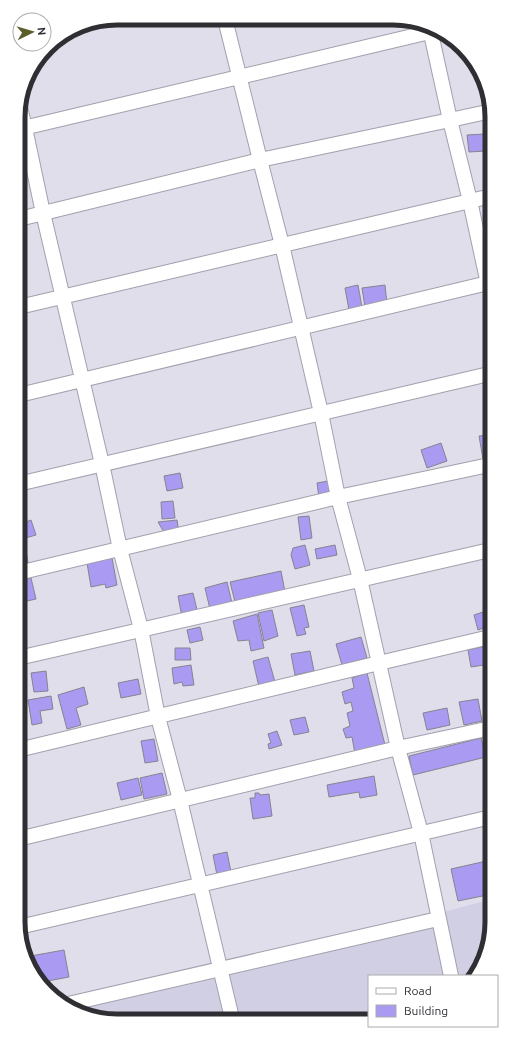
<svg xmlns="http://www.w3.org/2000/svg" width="510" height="1039" font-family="Ubuntu,sans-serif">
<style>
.built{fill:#d1cfe3}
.building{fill:#aa9af1;stroke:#85848f}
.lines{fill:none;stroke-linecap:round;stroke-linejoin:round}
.minor-casing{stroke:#a2a0ad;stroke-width:16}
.minor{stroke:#fff;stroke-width:14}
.rim{fill:none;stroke:#2f2e33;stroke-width:5}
</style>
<rect width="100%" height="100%" fill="#e0deeb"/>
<!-- built -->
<path class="built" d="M492 899V929L474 976H369V1017L104 1020 70 1005 395 925Z"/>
<!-- building -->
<path class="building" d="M485 134 486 151 469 152 467 135Z
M358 285 362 307 349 310 345 288Z
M385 285 387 304 365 307 362 288Z
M489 435V458L483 459 479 436Z
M441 443 447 461 427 468 421 450Z
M180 473 183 488 167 491 164 476Z
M328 481 330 496 319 498 317 483Z
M173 501 175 518 162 519 161 502Z
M309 516 312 538 301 540 298 517Z
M31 520 36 535 18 540V525Z
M177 520 179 533 165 534 158 522Z
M305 545 310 565 295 569 291 555 293 548Z
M335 545 337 555 317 559 315 549Z
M26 551 28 563 18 565V553Z
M112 558 117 585 106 588 105 584 91 587 87 563Z
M281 571 285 592 235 602 230 582Z
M31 578 36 599 18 603V581Z
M227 582 232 603 210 609 205 588Z
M193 593 198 614 182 617 178 596Z
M304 605 309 627 304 628 306 634 297 636 290 608Z
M272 610 278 636 264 641 258 613Z
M486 611 490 626 478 630 474 615Z
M257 614 264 648 251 651 249 640 238 641 233 621Z
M200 627 203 640 190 643 187 630Z
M361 637 367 658 342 665 336 644Z
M490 645V664L471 667 468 650Z
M175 648H190L191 660H175Z
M310 651 314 671 295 675 291 654Z
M268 657 275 682 259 687 253 661Z
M191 665 194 685 183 686 182 682 174 684 172 668Z
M46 671 48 691 34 692 31 673Z
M367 673 385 745 355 754 352 737 346 738 343 729 350 726 347 713 353 711 351 702 345 704 342 692 354 688 352 678Z
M138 679 141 694 121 698 118 683Z
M84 687 88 704 76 708 81 725 67 729 58 695Z
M51 696 53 709 40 711 42 723 32 725 28 700Z
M478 699 482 721 464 725 459 702Z
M447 708 450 725 427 730 423 713Z
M305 717 309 732 294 735 290 720Z
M277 731 282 745 269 749 268 744 271 743 268 734Z
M481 738 486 757 413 775 409 756Z
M154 739 158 761 145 763 141 741Z
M162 773 167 794 144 799 140 778Z
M374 776 377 795 360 798 359 792 329 797 327 785Z
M138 778 142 795 121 800 117 783Z
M255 793H259L260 795 269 794 272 816 253 819 250 798H255Z
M227 852 231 872 217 875 213 855Z
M491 860 492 894 458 901 451 869Z
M64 950 69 977 42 982 25 957Z"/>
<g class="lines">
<!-- minor casing -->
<g class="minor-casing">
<path id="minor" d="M225 19 260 160 282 245 321 413 338 497 360 579 398 748 421 833 451 976
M430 29 450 120 470 201 488 284
M19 103 25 128 43 213 102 464 120 549 141 629 158 717 180 800 232 1018
M19 129 434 31
M19 219 260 160 450 120 487 112
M19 307 487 197
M19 395 488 283
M18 484 489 374
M18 573 338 497 489 465
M18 658 490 550
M18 750 379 663 490 637
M18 839 398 748 491 728
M19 927 491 817
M68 1004 438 919"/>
</g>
<!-- minor -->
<use href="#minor" class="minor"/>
</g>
<!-- crop -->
<path d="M0 0H510V1039H0ZM117 25H393A92 92 0 0 1 485 117V922A92 92 0 0 1 393 1014H117A92 92 0 0 1 25 922V117A92 92 0 0 1 117 25Z" fill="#fff" fill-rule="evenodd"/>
<path class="rim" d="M117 25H393A92 92 0 0 1 485 117V922A92 92 0 0 1 393 1014H117A92 92 0 0 1 25 922V117A92 92 0 0 1 117 25Z"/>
<!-- legend -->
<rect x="368" y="975" width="130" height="52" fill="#ffffff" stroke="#acabad"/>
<rect x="376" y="988" width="20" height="6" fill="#ffffff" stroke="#acabad"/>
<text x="404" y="995" font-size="12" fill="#2f2e33">Road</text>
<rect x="376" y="1005" width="20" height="12" fill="#aa9af1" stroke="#acabad"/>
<text x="404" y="1015" font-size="12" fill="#2f2e33">Building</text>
<!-- north arrow -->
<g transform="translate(32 32) rotate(85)"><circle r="19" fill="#ffffff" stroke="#acabad"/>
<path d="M0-3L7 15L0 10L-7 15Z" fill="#5b5d2b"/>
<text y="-6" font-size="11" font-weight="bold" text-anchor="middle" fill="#2f2e33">N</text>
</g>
</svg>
